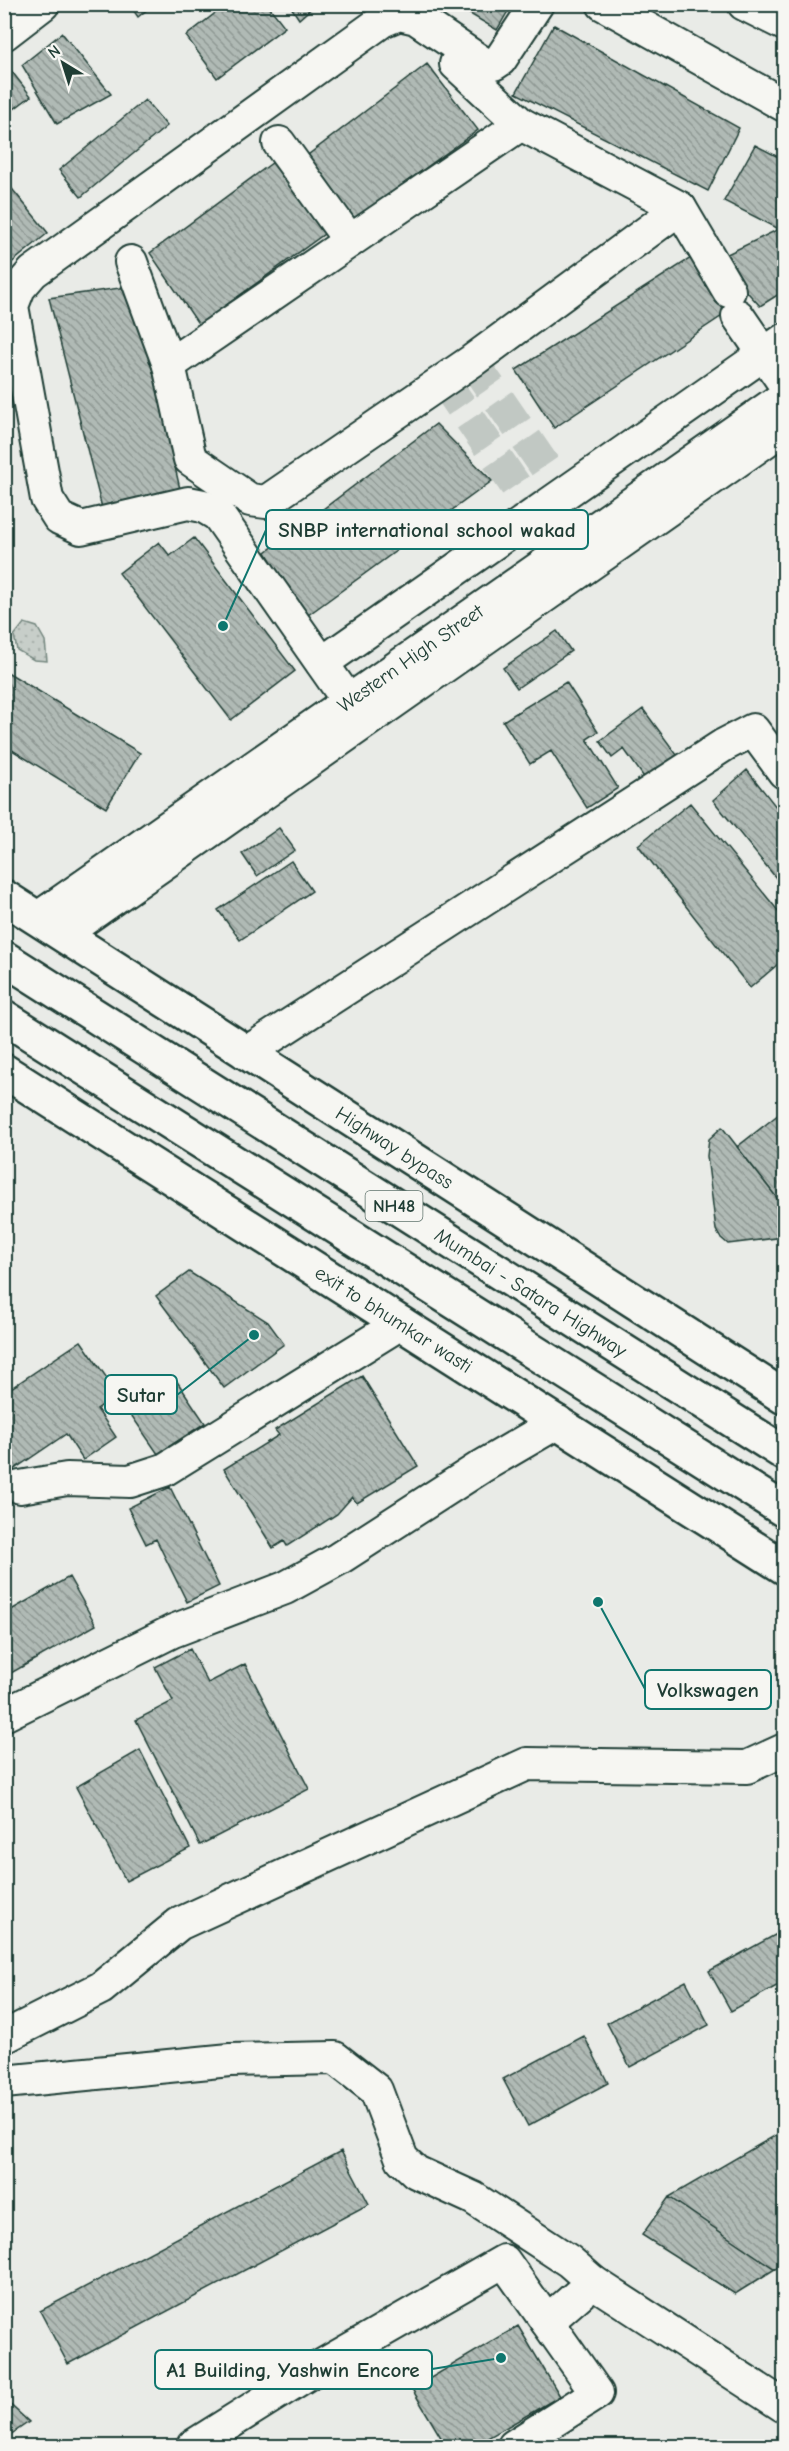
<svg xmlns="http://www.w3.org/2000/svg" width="789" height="2451" font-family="'Comic Neue',sans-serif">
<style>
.grass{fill:url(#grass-dots);stroke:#73867e;stroke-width:1.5}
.building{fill:url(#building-back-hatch);stroke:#1f3d34;stroke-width:1.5}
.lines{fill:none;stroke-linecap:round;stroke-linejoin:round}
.minor-tunnel{stroke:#c1c8c3;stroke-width:32;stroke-dasharray:32 16;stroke-linecap:butt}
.minor-casing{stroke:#1f3d34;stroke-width:36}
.major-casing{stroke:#1f3d34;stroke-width:38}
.highway-casing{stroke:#1f3d34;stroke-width:38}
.minor{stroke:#f6f6f2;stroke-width:32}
.major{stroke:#f6f6f2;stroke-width:33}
.highway{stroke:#f6f6f2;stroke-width:33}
.labels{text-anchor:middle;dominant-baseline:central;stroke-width:5;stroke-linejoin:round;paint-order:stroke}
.shield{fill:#f6f6f2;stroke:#60746d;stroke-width:1.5}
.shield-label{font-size:18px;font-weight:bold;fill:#1f3d34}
.street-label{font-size:20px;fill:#1f3d34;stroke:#f6f6f2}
.leader{fill:none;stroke:#0f766e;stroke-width:2}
.callout-dot{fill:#0f766e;stroke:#f6f6f2;stroke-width:2}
.callout{fill:#f6f6f2;stroke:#0f766e;stroke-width:2}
.callout-label{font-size:21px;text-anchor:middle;font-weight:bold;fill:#1f3d34}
</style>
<defs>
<pattern id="grass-dots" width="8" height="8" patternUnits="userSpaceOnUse" patternTransform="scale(1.5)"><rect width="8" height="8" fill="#c7cec9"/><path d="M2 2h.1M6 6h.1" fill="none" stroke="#aab2ad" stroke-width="1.8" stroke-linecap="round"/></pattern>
<pattern id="building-back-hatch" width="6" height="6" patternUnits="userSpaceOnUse" patternTransform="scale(1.5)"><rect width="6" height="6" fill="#b0bab5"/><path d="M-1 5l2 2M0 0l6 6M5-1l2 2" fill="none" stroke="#8f9894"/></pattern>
</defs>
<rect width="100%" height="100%" fill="#e9ebe7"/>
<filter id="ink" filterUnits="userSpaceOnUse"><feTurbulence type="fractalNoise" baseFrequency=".0167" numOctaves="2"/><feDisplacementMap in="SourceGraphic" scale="12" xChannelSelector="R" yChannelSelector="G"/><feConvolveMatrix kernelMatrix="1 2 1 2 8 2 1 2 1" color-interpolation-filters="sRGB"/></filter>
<g filter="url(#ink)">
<!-- grass -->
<path class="grass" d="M24 623 37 627 45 641 47 661 34 660 17 650 14 636Z"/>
<!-- building -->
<path class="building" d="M129 4H154L138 17Z
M227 4H267L285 27 217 78 186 36Z
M289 4H316L299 19Z
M453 4H512L497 30Z
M554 25 739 128 708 191 516 93Z
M62 33 111 94 57 124 22 65Z
M427 64 478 130 347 225 304 158Z
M9 68 31 96 14 109 4 97V72Z
M145 100 167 126 81 197 59 170Z
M755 145 784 160V291L760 306 717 259 779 229 724 201Z
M280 157 331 229 199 325 150 253Z
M4 179 48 233 4 269V226L9 222 4 218Z
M694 256 728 312 554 428 516 370Z
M134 286 180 489 103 512 49 298Z
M436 424 492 481 304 618 266 552Z
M194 538 295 671 231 720 119 573 159 542 170 556Z
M557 631 571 651 517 688 503 668Z
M4 670 140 753 106 808 4 745Z
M566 682 598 732 587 739 618 788 587 808 551 751 530 764 503 721Z
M643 709 680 759 648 783 624 749 612 758 600 741Z
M747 770 784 817V888L713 800Z
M690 803 784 918V959L750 988 638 845Z
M279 828 295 850 257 876 242 854Z
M291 861 312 891 240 940 218 910Z
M784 1110V1207L737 1147Z
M722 1127 784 1207V1237L728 1244 720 1237 716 1230 707 1156 709 1139Z
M189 1272 268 1322 284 1344 224 1388 156 1296Z
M81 1341 118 1394 97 1409 116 1437 83 1460 66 1434 4 1476V1393Z
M362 1376 418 1466 357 1503 352 1497 337 1514 287 1546 284 1541 273 1548 224 1469 279 1435 275 1430Z
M174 1377 205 1423 158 1454 127 1409Z
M170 1487 219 1586 187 1602 156 1539 146 1544 128 1508Z
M69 1577 96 1625 4 1677V1614Z
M190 1649 208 1683 245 1664 309 1789 200 1845 136 1720 173 1701 155 1667Z
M140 1750 190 1848 126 1881 76 1787Z
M784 1930V1982L731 2011 709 1971Z
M686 1981 709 2025 630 2067 607 2023Z
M584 2036 608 2083 528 2126 503 2079Z
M783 2131 784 2134V2263L775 2269 669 2197Z
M341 2151 369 2204 68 2364 40 2311Z
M669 2197 775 2269 735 2294 642 2235Z
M518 2326 560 2396 474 2446H446L412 2389Z
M4 2399 29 2422 4 2439Z"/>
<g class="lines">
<!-- minor-tunnel -->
<path class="minor-tunnel" d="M472 361 591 533
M443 380 562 553"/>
<!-- minor casing -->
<g class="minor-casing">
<g id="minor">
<path d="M603 4 784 105"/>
<path d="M744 4 784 24"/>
<path d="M4 34 43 4"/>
<path d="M456 64 521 124 680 208 729 291"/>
<path d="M279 143 350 241 521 124"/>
<path d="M131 262 169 365 190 459 250 500 266 502 472 361 680 208"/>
<path d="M738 316 784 383"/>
<path d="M169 365 350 241"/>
<path d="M322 663 784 340"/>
<path d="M349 702 218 515 203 506 188 503 81 528 59 518 47 499 12 306 19 288 33 272 382 21 399 14 416 18 484 64H494L500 60 537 4"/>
<path id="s1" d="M38 918 784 397"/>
<path d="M63 934 784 428"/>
<path d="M246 1053 724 745 753 730 784 772"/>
<path d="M20 1487 67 1479 130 1481 164 1470 401 1323"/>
<path d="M4 1715 173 1631 285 1588 338 1559 481 1467 558 1422"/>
<path d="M4 2037 101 1988 179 1924 527 1764 747 1767 784 1750"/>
<path d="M4 2082 230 2060 335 2058 376 2090 402 2159 416 2172 473 2198 569 2261 593 2282 784 2406"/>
<path d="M547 2322 593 2282"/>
<path d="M193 2446 309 2373 504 2261 597 2393 514 2446"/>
</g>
</g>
<!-- major casing -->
<g class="major-casing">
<g id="major">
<path id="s2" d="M4 897 784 1397"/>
<path id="s3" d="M4 1071 784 1567"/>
</g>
</g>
<!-- highway casing -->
<g class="highway-casing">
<g id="highway">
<path id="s4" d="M4 958 784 1453"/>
<path d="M4 1017 784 1510"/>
</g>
</g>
<!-- minor -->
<use href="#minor" class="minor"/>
<!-- major -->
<use href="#major" class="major"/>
<!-- highway -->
<use href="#highway" class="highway"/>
</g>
</g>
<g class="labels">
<!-- shield labels -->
<rect class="shield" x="365.5" y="1191" width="57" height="30" rx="4.5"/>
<g class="shield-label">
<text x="394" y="1206">NH48</text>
</g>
<!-- street labels -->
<g class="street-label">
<text stroke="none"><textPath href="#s1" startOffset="454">Western High Street</textPath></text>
<text stroke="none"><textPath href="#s2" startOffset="464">Highway bypass</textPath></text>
<text stroke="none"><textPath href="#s4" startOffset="624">Mumbai - Satara Highway</textPath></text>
<text stroke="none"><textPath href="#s3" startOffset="462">exit to bhumkar wasti</textPath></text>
</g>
</g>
<!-- callouts -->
<path class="leader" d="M223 626L266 530M254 1335L177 1395M598 1602L645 1689M501 2358L432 2369"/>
<g class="callout-dot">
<circle cx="223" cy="626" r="6"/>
<circle cx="254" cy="1335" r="6"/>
<circle cx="598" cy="1602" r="6"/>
<circle cx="501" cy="2358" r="6"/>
</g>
<g class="callout">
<rect x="266" y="510" width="322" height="39" rx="6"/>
<rect x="105" y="1375" width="72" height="39" rx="6"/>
<rect x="645" y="1670" width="126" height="39" rx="6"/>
<rect x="155" y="2350" width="277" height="39" rx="6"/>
</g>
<g class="callout-label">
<text x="427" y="537">SNBP international school wakad</text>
<text x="141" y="1402">Sutar</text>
<text x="708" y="1697">Volkswagen</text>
<text x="293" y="2377">A1 Building, Yashwin Encore</text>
</g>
<!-- margin -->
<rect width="789" height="2451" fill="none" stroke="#f6f6f2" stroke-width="24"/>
<rect x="12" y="12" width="765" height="2427" fill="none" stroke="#1f3d34" stroke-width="2" filter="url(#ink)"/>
<!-- north arrow -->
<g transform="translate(63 63) rotate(322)" stroke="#f6f6f2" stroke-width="4.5" paint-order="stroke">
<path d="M0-4.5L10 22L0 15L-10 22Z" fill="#1f3d34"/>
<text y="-9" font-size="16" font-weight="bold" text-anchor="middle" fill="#1f3d34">N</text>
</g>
</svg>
